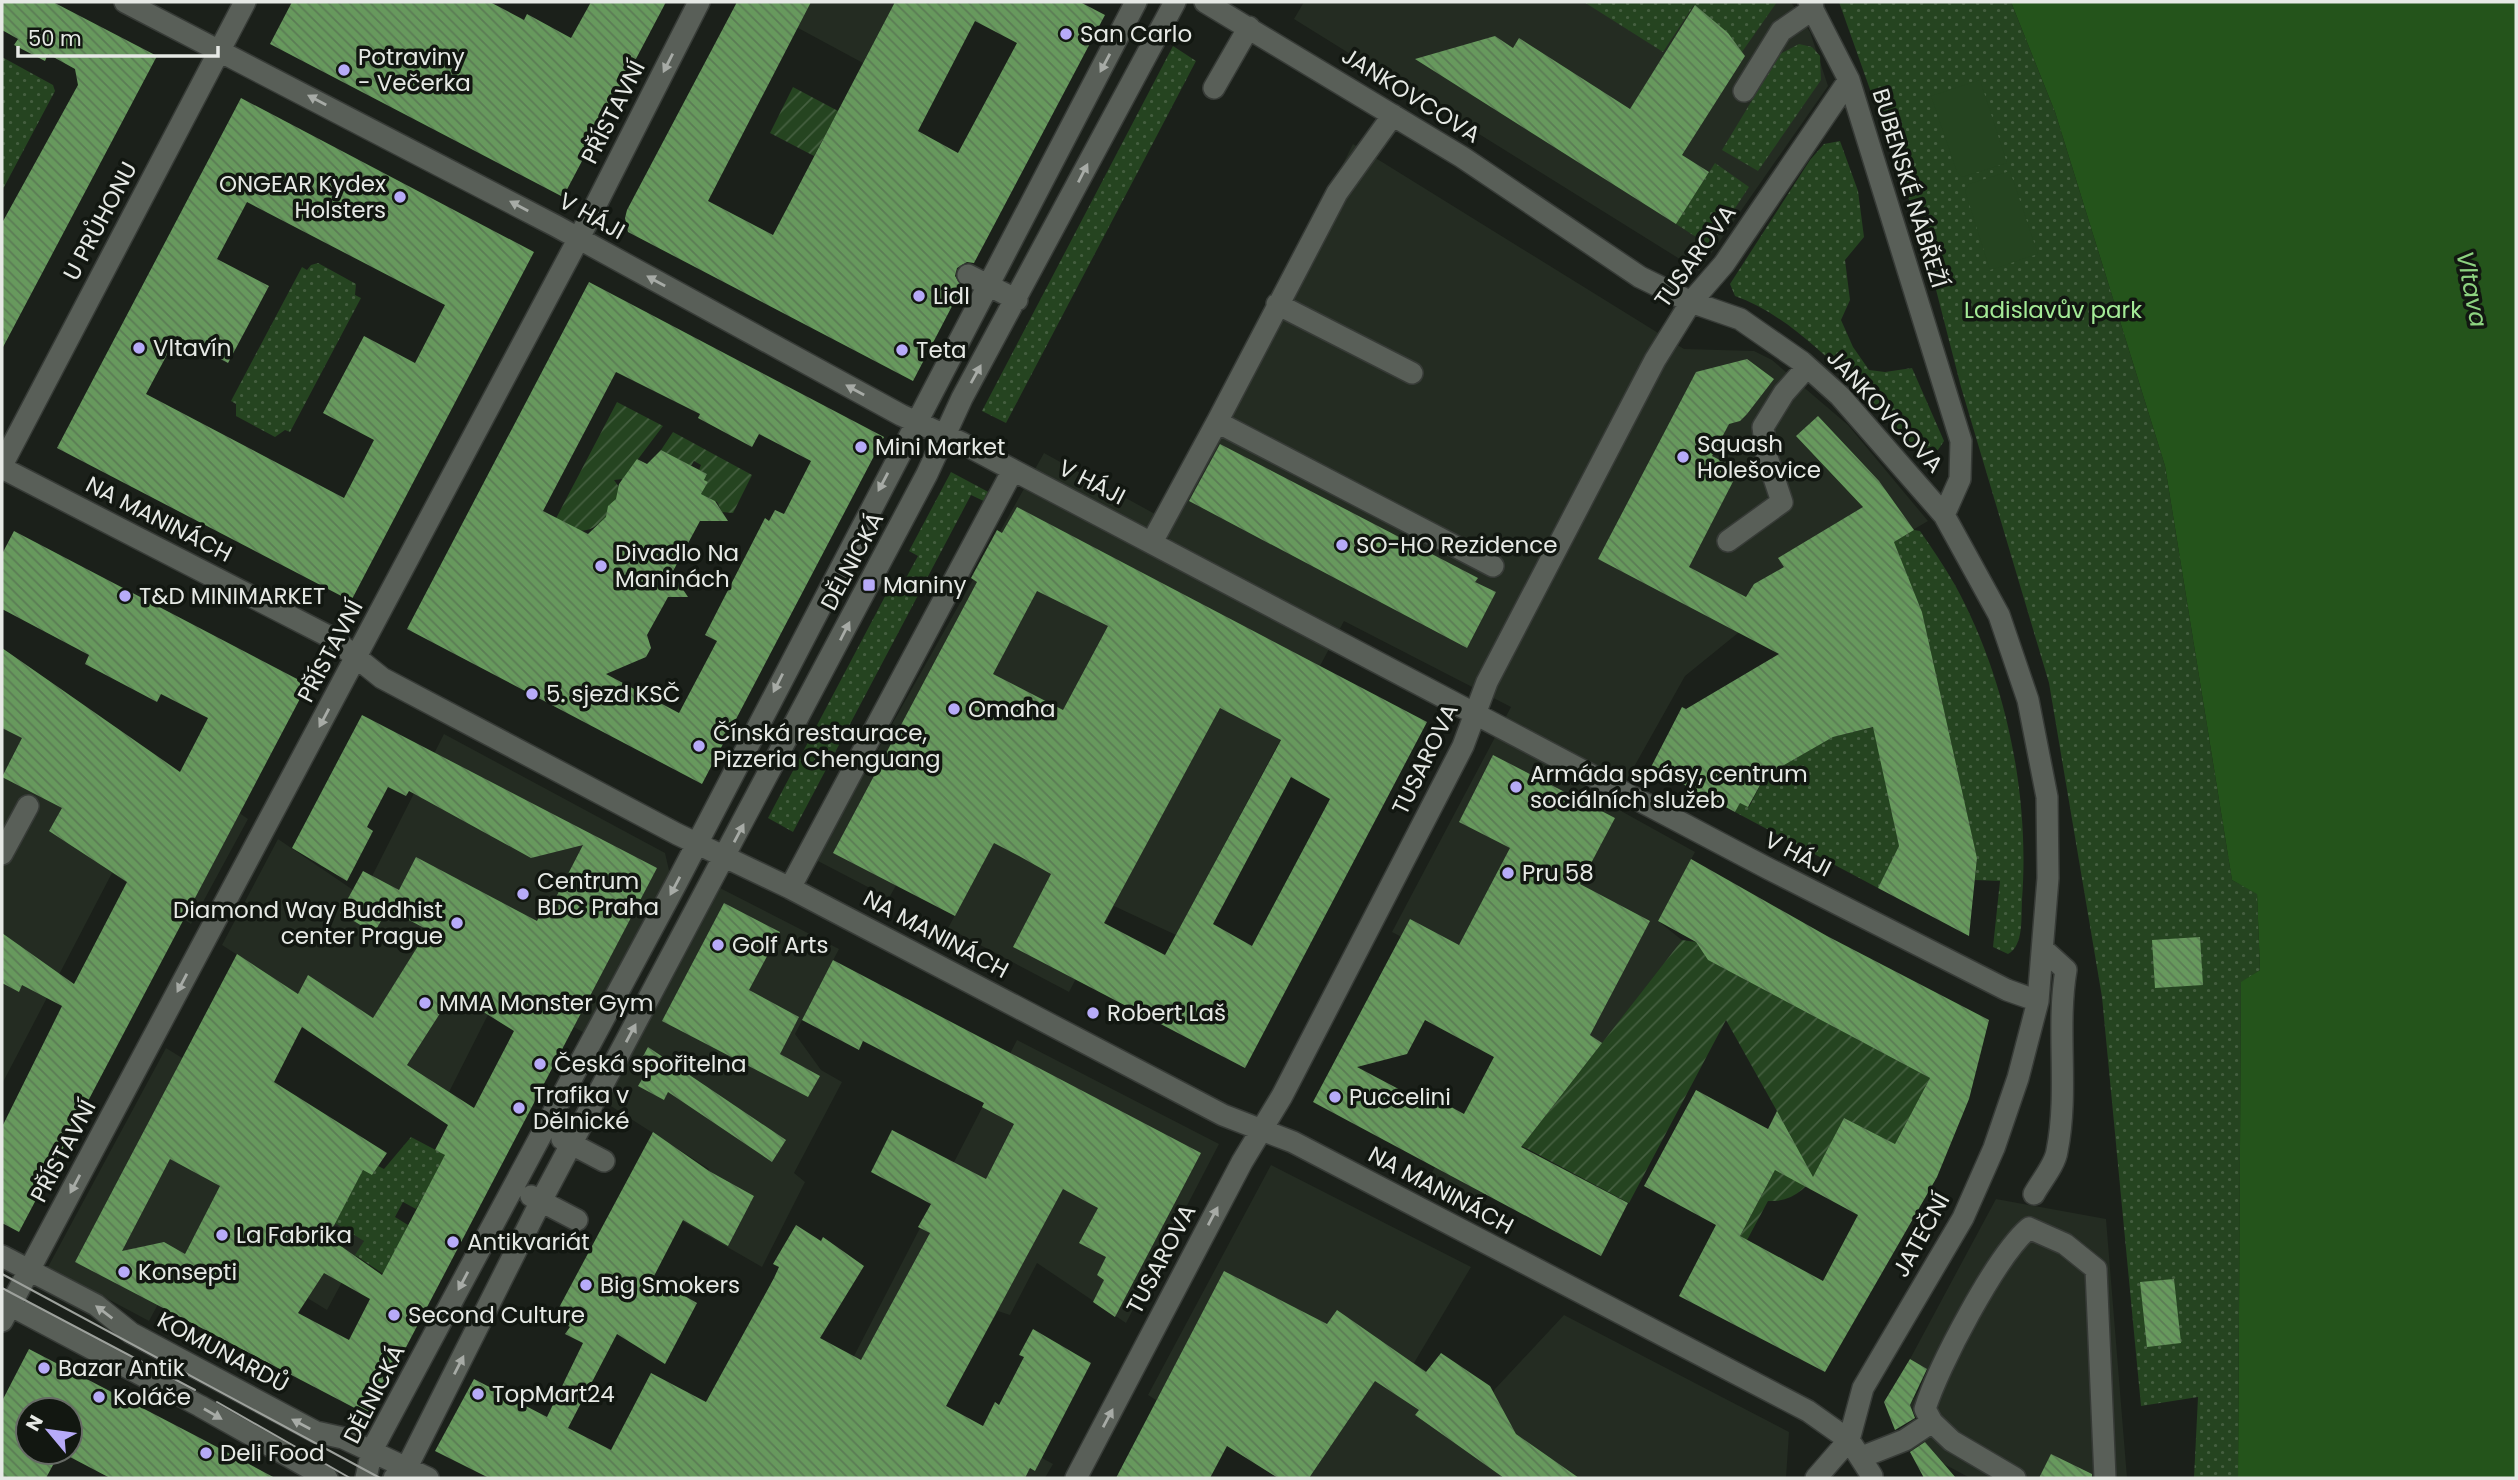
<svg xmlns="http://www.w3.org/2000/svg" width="2518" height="1480" font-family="Poppins,sans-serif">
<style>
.built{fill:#242c22}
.grass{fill:url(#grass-dots)}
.garden{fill:url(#garden-furrows)}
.pitch{fill:#254420}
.water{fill:#24541b}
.building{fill:url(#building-back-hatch);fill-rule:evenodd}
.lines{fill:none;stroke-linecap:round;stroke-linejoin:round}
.minor-casing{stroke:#373b37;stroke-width:24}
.minor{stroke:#595f58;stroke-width:21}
.tram{stroke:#9da19c;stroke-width:2}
.oneway{fill:#a7aba6}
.poi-dot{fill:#b7abf8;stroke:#121711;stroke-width:2.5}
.labels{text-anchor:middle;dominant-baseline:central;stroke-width:7;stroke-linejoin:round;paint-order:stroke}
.poi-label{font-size:23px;fill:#e6e9e5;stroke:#121711;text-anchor:start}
.street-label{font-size:23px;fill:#e6e9e5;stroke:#121711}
.park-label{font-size:23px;fill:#a4eb97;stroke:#121711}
.water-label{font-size:24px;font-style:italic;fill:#8dd380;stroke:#121711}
</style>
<defs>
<pattern id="grass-dots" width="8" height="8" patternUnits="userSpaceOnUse" patternTransform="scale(1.75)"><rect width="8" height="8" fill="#254420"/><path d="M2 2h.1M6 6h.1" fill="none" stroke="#455f40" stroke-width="1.8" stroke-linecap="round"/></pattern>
<pattern id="garden-furrows" width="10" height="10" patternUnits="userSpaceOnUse" patternTransform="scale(1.75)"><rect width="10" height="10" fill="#254420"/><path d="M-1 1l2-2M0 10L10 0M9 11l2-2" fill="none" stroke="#455f40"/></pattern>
<pattern id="building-back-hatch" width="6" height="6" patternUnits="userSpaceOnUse" patternTransform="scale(1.75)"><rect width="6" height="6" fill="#67995d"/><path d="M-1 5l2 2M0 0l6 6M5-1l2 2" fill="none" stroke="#5b7c55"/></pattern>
</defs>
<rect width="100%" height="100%" fill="#1b201a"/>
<!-- built -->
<path class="built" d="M750 2H895L863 63Z
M1304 2H1791L1810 32 1828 86 1699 271 1294 19Z
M1353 144 1684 349 1754 351 1772 360 1848 425 1928 521 1738 633 1685 676 1612 806 1695 852 1658 921 1682 940 1476 1207 1428 1180 1494 1057 1428 1022 1436 1008 1523 1000 1392 932 1511 707 1344 621 1176 935 1114 906 1069 992 948 928 983 864 925 833 889 898 816 860 1044 453 1164 519Z
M2 648 248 819 191 924 112 873 2 1084Z
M444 734 665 853 671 879 586 1034 503 985 449 1092 222 945 278 839 362 896Z
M718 887 839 949 795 1034 821 1070 842 1082 794 1173 805 1182 762 1267 682 1221 709 1169 603 1101Z
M1017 1040 1219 1144 1126 1323 1037 1263 1010 1315 998 1311 945 1405 1053 1464 1045 1478H855L805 1451Z
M166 1048 221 1082 364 1241 327 1310 273 1277 194 1237 149 1321 48 1267Z
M1271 1165 1471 1267 1414 1363 1483 1410 1495 1389 1564 1315 1789 1432 1786 1478H1278L1148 1395Z
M1996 1199 2106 1219 2127 1478H1970L1944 1464 1929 1447 1912 1456 1905 1440 1896 1431 1917 1419 1910 1405 1930 1371 1910 1359Z"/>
<!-- grass -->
<path class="grass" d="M1584 2H1777L1742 52 1728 33 1694 5 1663 52Z
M1839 2H2011L2055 112 2165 466 2232 880 2257 893 2260 970 2241 983 2238 1478H2194L2198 1397 2141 1406 2102 997 2049 683 1961 387 1923 239Z
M1799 44 1812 47 1820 56 1821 80 1758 171 1722 150 1780 54Z
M1173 46 1196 61 1006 423 982 411Z
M2 57 53 85 55 91 3 189Z
M1840 141 1858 191 1864 237 1845 260 1850 300 1841 320 1853 347 1869 370 1885 372 1912 368 1944 441 1938 450 1930 453 1914 448C1865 397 1803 320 1735 296L1730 284 1810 160 1824 144Z
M1715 163 1749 187 1710 246 1676 224Z
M318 263 356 284 355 295 361 298 290 432 285 430 275 437 236 416V404L231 401 302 267 307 270 311 265Z
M951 472 994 495 990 504 971 495 793 832 768 818 891 585 900 589 918 556 909 551Z
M1914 530 1920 531C1932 548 1944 566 1955 585 2006 678 2030 795 2022 900 2021 917 2024 946 2008 954L1993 947 2000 881 1975 880 1977 858 1922 612 1894 542Z
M1874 727 1899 846 1878 888 1735 812 1740 803 1749 807 1765 776 1833 737Z
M411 1137 447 1156 416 1209 403 1202 395 1217 408 1225 385 1275 355 1255 364 1241 335 1223 363 1170 372 1175 378 1166 384 1169Z"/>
<!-- garden -->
<path class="garden" d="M793 87 838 111 814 156 770 133Z
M617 402 663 426 623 479 614 480 619 487V498L608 507 609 515C587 536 582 532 552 526Z
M673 432 752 475 733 513 722 512 717 502 701 494 708 482 704 480 707 474 699 470 701 465 694 461 691 466 661 450Z
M1682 940 1696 942 1708 960 1930 1078 1895 1144 1844 1118C1827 1151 1813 1204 1768 1201L1709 1311 1702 1308 1792 1138 1726 1020 1629 1203 1522 1146Z"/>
<!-- pitch -->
<path class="pitch" d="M1980 80 2007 163 1962 177 1957 172 1931 96Z
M2010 171 2038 254 1990 270 1965 191 1969 184Z"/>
<!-- water -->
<path class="water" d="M2011 2H2516V1478H2238L2241 982 2260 970 2257 894 2232 880 2165 466 2055 112Z"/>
<!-- building -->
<path class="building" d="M2 2H53L157 56 2 349V223L78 85 75 69 48 54 45 61 14 45 18 39 2 30Z
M292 2H490L524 20 527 14 571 38 591 2H666L563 197 270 44Z
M737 2H811L708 201 773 235 895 2H1080L1105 15 974 263 967 262 957 268 955 276 962 287 913 381 628 232 625 218 627 210ZM975 21 1017 43 958 153 918 131Z
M1695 5 1728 33 1745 56 1682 155 1709 172 1676 224 1415 59 1495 36 1513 48 1519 38 1630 109Z
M241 98 534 252 351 601 57 448ZM247 202 445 305 415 363 364 336 323 413 374 440 344 498 146 394 177 336 228 363 269 286 217 259Z
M589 282 884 437 702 784 407 629ZM616 372 700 414 698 418 752 447 759 434 811 461 784 514 775 510 769 521 765 518 705 635 717 641 679 713 606 674 646 657 651 648 647 635 668 597H688L672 573 700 521H728L715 501 701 494 708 482 704 480 707 474 661 450 647 464 637 459 619 484 616 499 608 506 606 517 588 534 543 511Z
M1747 359 1774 379 1747 414 1740 421 1729 424 1712 456 1739 470 1689 567 1746 597 1754 584 1784 567 1778 558 1863 507 1796 436 1818 416 1879 481 1914 530 1894 542 1922 612 1977 858 1969 936 1878 888 1899 846 1873 727 1833 737 1765 776 1748 807 1740 803 1735 812 1651 767 1682 707 1686 709 1779 654 1598 559 1696 372Z
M1220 444 1478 578 1475 582 1496 592 1467 648 1189 501Z
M1017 507 1427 722 1245 1068 1013 947 1051 874 1019 856 994 843 955 916 833 853 977 582 971 578 997 530 1002 533ZM1037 591 1108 626 1063 710 993 674ZM1220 708 1281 740 1165 955 1104 923ZM1291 777 1330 799 1252 946 1213 924Z
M14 531 299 680 303 693 19 1232 2 1223V1127L62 1006 22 985 19 992 2 983V933L74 984 127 882 49 831 62 808 2 777 22 738 2 728V648L180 772 208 718 161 694 157 702 85 664 89 655 2 609V554Z
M362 715 657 868 370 1416 75 1262 237 954 298 994 308 975 373 1018 428 930 388 909 374 933 340 913 363 871 399 890 416 857 537 921 548 898 554 901 583 845 531 858 409 791 406 796 388 787 367 827 373 831 347 881 292 848ZM453 993 514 1031 474 1108 407 1065ZM302 1027 448 1125 435 1150 445 1155 382 1275 328 1237 363 1170 372 1175 387 1153 274 1082ZM170 1159 220 1186 185 1254 164 1242 122 1251ZM324 1273 370 1299 349 1340 298 1313Z
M1493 755 1615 818 1580 884 1650 921 1590 1035 1602 1043 1521 1147 1628 1203 1601 1256 1313 1102 1410 919 1459 945 1510 848 1459 822ZM1425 1020 1494 1057 1464 1114 1429 1095 1425 1103 1357 1067 1407 1054Z
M1691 859 1827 936 1989 1020 1969 1099 1937 1177 1825 1372 1679 1296 1716 1225 1644 1186 1696 1090 1768 1129 1777 1111 1813 1177 1844 1118 1895 1144 1930 1078 1708 960 1696 942 1658 921ZM1775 1170 1858 1215 1823 1281 1740 1236Z
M724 903 780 932 749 990 799 1017 780 1054 820 1076 808 1097 662 1021Z
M2200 937 2203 985 2155 988 2152 940Z
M833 960 1201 1153 1115 1317 1093 1302 1104 1280 1097 1275 1106 1257 1079 1243 1098 1208 1063 1189 946 1406 983 1426 995 1402 999 1405 1024 1357 1019 1355 1033 1329 1091 1363 1035 1471 1030 1468 1025 1478H489L435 1451 474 1379 547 1417 583 1343 565 1334 570 1327 554 1317 653 1132 709 1171 754 1196 728 1246 683 1220 653 1278 697 1303 665 1364 617 1334 568 1428 611 1450 651 1373 706 1402 774 1278 779 1267 773 1264 796 1225 821 1241 823 1237 864 1266 820 1338 861 1360 930 1233 918 1227 931 1204 871 1172 892 1130 986 1179 1014 1124 982 1107 984 1103 863 1041 859 1050 802 1020Z
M648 1047 786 1140 772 1162 668 1092 664 1100 638 1086 644 1076 635 1071Z
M1224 1271 1327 1324 1337 1310 1426 1372 1441 1353 1490 1386 1516 1434 1579 1478H1504L1415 1415 1419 1410 1375 1381 1309 1478H1278L1227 1446 1210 1478H1116Z
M2174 1279 2181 1343 2147 1347 2140 1282Z
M29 1349 200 1438 275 1478H110L70 1457V1410H28V1452H60L46 1478H2V1401Z
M1910 1359 1927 1369 1910 1405 1915 1418 1895 1430 1884 1402Z
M1925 1442 1956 1478H1924L1910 1452Z
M2051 1454 2092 1474V1478H2039Z"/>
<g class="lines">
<!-- minor casing -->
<g class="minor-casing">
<path id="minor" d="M125 2 556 226 901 415 962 443 1769 869 2007 990 2038 1001
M1205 2 1462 157 1640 277 1691 302 1740 319 1802 362 1840 396 1944 515 1999 615 2028 700 2047 797 2048 878 2038 1001 2018 1078 1994 1148 1963 1218 1863 1388 1849 1440 1816 1478
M1809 2 1849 80 1961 441 1960 479 1944 515
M1214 88 1249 27
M1744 91 1781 31 1813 9 1812 2
M968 275 1017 300
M1277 304 1412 373
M1217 422 1337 193 1393 115
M2 465 245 2
M2 468 332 638 382 678 677 834 790 888 1223 1115 1293 1142 1808 1411 1849 1440 1872 1476
M1728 541 1782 502 1767 457 1763 427 1784 393 1807 367
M1152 542 1217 422 1493 566
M2 854 28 806
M790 888 1013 470
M562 1139 604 1161
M2034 1194C2041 1181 2055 1165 2057 1151 2069 1091 2056 1029 2066 970L2044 950
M531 1196 577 1220
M2 1256 96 1305 131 1333 316 1432 343 1438 428 1478
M2 1301 200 1406 327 1478
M2 1321 579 238 699 2
M1932 1422 1952 1441 2015 1478
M1862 1457 1905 1440 1932 1422 1925 1409C1938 1367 1996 1256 2029 1228L2065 1244 2096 1269 2105 1478
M366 1478 372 1450 676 884 1136 2
M394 1478 407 1467 541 1201 927 474 962 398 1175 2
M1076 1478 1242 1162 1282 1096 1463 746 1487 682 1655 360 1691 302 1724 264 1849 80"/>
</g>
<!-- minor -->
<use href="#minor" class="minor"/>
<!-- tram -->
<path class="tram" d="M2 1274 380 1478
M2 1288 195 1390
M217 1402 350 1478"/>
</g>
<!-- one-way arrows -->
<defs><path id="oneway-solid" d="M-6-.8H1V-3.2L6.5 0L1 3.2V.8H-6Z" transform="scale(1.75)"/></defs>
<g class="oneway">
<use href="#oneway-solid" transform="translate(668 63) rotate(117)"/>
<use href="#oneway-solid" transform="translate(1105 63) rotate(118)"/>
<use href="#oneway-solid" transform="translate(317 100) rotate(-152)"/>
<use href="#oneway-solid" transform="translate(1083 173) rotate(-63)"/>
<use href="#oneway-solid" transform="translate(519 206) rotate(-152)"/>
<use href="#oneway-solid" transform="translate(656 281) rotate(-151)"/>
<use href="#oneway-solid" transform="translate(976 374) rotate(-61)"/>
<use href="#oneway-solid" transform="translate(855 390) rotate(-151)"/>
<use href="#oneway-solid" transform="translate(883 482) rotate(118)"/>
<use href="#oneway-solid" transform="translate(845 631) rotate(-63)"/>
<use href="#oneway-solid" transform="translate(778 683) rotate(117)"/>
<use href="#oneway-solid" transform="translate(324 718) rotate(118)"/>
<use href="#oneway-solid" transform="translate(739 833) rotate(-62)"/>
<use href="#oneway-solid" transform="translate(675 886) rotate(118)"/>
<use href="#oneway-solid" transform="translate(182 983) rotate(118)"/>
<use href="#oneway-solid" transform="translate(631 1033) rotate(-62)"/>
<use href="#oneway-solid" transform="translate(75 1184) rotate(118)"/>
<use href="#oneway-solid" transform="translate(1213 1216) rotate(-62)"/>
<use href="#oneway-solid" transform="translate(463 1281) rotate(118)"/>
<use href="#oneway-solid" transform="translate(104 1312) rotate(-143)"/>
<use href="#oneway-solid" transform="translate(459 1365) rotate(-63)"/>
<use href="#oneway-solid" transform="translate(213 1414) rotate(30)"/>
<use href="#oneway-solid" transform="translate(1108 1418) rotate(-62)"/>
<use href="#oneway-solid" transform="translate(301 1424) rotate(-152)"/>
</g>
<!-- markers -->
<g class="poi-dot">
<circle cx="1066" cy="34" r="7"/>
<circle cx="344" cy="70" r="7"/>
<circle cx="400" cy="197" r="7"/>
<circle cx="919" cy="296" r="7"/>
<circle cx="139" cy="348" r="7"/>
<circle cx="902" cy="350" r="7"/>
<circle cx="861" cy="447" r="7"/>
<circle cx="1683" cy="457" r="7"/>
<circle cx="1342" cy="545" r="7"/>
<circle cx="601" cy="566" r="7"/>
<rect x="862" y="578" width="14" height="14" rx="3.5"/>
<circle cx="125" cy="596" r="7"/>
<circle cx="532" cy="694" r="7"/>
<circle cx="954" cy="709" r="7"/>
<circle cx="699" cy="746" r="7"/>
<circle cx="1516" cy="787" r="7"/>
<circle cx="1508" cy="873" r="7"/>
<circle cx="523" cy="894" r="7"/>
<circle cx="457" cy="923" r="7"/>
<circle cx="718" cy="945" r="7"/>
<circle cx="425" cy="1003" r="7"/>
<circle cx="1093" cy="1013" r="7"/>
<circle cx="540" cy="1064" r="7"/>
<circle cx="1335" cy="1097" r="7"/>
<circle cx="519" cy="1108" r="7"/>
<circle cx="222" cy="1235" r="7"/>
<circle cx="453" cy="1242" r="7"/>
<circle cx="124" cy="1272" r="7"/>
<circle cx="586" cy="1285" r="7"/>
<circle cx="394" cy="1315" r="7"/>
<circle cx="44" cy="1368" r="7"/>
<circle cx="478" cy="1394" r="7"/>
<circle cx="99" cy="1397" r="7"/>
<circle cx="206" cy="1453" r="7"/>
</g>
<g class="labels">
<!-- poi labels -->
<g class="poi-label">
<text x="1080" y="34">San Carlo</text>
<text x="358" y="57">Potraviny<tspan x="358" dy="26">- Večerka</tspan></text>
<text x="386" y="184" text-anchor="end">ONGEAR Kydex<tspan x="386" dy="26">Holsters</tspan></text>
<text x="933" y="296">Lidl</text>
<text x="153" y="348">Vltavín</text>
<text x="916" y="350">Teta</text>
<text x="1697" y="444">Squash<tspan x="1697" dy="26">Holešovice</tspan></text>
<text x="875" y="447">Mini Market</text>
<text x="1356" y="545">SO-HO Rezidence</text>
<text x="615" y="553">Divadlo Na<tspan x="615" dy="26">Maninách</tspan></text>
<text x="883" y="585">Maniny</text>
<text x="139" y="596">T&amp;D MINIMARKET</text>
<text x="546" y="694">5. sjezd KSČ</text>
<text x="968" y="709">Omaha</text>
<text x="713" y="733">Čínská restaurace,<tspan x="713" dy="26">Pizzeria Chenguang</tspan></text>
<text x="1530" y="774">Armáda spásy, centrum<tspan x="1530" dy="26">sociálních služeb</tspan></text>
<text x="1522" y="873">Pru 58</text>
<text x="537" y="881">Centrum<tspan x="537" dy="26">BDC Praha</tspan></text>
<text x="443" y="910" text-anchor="end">Diamond Way Buddhist<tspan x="443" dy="26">center Prague</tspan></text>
<text x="732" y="945">Golf Arts</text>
<text x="439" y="1003">MMA Monster Gym</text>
<text x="1107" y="1013">Robert Laš</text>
<text x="554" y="1064">Česká spořitelna</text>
<text x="533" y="1095">Trafika v<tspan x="533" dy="26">Dělnické</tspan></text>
<text x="1349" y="1097">Puccelini</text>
<text x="236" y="1235">La Fabrika</text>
<text x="467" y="1242">Antikvariát</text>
<text x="138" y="1272">Konsepti</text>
<text x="600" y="1285">Big Smokers</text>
<text x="408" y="1315">Second Culture</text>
<text x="58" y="1368">Bazar Antik</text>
<text x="492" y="1394">TopMart24</text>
<text x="113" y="1397">Koláče</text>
<text x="220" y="1453">Deli Food</text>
</g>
<!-- street labels -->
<g class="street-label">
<text transform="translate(1411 95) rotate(32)">JANKOVCOVA</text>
<text transform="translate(613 112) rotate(-63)">PŘÍSTAVNÍ</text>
<text transform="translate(1910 188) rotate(73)">BUBENSKÉ NÁBŘEŽÍ</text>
<text transform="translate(592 216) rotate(29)">V HÁJI</text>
<text transform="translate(100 221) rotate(-62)">U PRŮHONU</text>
<text transform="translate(1695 256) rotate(-54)">TUSAROVA</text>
<text transform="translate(1885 411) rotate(47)">JANKOVCOVA</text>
<text transform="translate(1092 482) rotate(27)">V HÁJI</text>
<text transform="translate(159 519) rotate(27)">NA MANINÁCH</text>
<text transform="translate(852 561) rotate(-62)">DĚLNICKÁ</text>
<text transform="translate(330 651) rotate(-62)">PŘÍSTAVNÍ</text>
<text transform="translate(1425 759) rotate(-64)">TUSAROVA</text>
<text transform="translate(1798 854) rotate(27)">V HÁJI</text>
<text transform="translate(936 934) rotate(28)">NA MANINÁCH</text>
<text transform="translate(63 1151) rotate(-62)">PŘÍSTAVNÍ</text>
<text transform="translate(1441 1190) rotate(28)">NA MANINÁCH</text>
<text transform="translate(1921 1235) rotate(-61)">JATEČNÍ</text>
<text transform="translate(1161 1259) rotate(-62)">TUSAROVA</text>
<text transform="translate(223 1352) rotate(28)">KOMUNARDŮ</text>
<text transform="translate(374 1394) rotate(-63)">DĚLNICKÁ</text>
</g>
<!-- park labels -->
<g class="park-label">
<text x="2053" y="310">Ladislavův park</text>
</g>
<!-- water labels -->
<g class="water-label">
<text transform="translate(2472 289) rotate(79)">Vltava</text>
</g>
</g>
<!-- border -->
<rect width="2518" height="1480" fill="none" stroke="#e6e9e5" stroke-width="7"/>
<!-- north arrow -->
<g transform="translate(49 1431) rotate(299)"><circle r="33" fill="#121711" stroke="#676b66" stroke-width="2"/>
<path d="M0-5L12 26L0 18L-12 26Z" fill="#b7abf8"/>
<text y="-10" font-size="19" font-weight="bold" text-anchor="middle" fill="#e6e9e5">N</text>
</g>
<!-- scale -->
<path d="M18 46v10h200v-10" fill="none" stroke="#e6e9e5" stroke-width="3.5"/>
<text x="28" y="46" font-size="21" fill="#e6e9e5" stroke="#121711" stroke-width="5" paint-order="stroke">50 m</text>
</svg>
